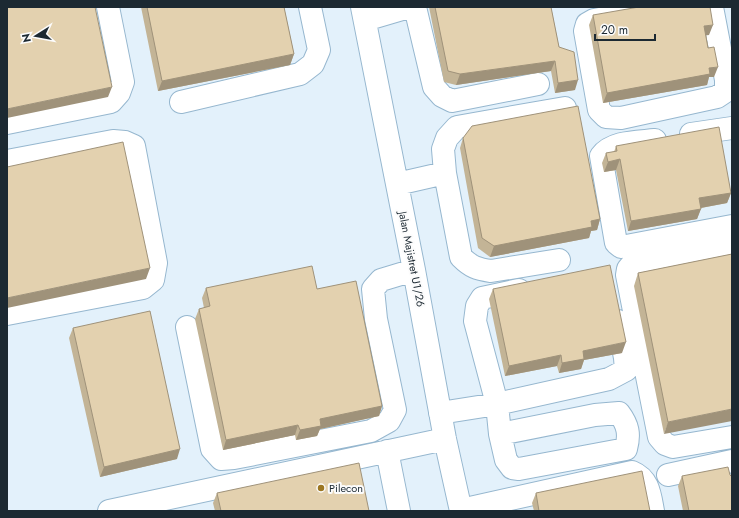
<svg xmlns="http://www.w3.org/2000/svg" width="739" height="518" font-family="Jost,sans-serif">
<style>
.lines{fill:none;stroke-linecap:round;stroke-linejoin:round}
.minor-casing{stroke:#96b7cf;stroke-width:24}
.minor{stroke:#fff;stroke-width:22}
.wall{fill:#c3b496}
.shaded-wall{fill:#9f927a}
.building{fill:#e3d1af;stroke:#9f927a}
.poi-dot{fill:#9c7722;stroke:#fcfcfc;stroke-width:1.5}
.labels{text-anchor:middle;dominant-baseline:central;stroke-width:4;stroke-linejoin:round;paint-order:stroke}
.street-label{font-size:11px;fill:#1c2932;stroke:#fcfcfc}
.poi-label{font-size:11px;fill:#1c2932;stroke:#fcfcfc;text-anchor:start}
</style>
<rect width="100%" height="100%" fill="#e3f1fb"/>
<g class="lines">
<!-- minor casing -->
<g class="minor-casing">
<path id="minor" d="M362 7 414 270 445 439 461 511
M415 7 434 87 442 96 452 101 538 84
M664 7 594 20 587 24 585 31 599 110 606 117 621 118 717 97 726 91V80L712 7
M365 20 409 7
M181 102 300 74 313 64 319 50 310 7
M7 123 111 102 119 93 123 82 108 7
M691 134 732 128
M655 140C637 142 612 141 601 156L616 243 621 247 732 226
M7 161 113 141 125 142 134 146 156 263 153 280 143 288 7 314
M397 184 445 173
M732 245 633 263 628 269 627 275 659 437 665 444 673 447 732 437
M559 260 491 271C477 269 471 267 461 257L445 173 443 149 447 138 457 127 565 108
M187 327 212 449 221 459 234 458 371 431 389 421 395 410 376 319 373 289 381 280 414 270
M440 413 497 404 609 379 626 370 625 358 618 321
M500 434 595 415 619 413C628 425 630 434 626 449L519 469 512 468 506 460 500 434 497 404 475 321 477 306 482 298 519 290
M387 451 399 511
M668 475 732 461
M461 510 632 472C649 479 650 495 653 511
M109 511 445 439"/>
</g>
<!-- minor -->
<use href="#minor" class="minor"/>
</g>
<!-- wall -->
<path class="wall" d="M141 7H284L294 54 290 65 158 91Z
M429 7H551L559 47 575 90 555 93 551 71 456 85 444 82Z
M593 15 709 35H706L714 77H709L707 85 603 103 589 25Z
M463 138 600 219 597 230 591 231 589 238 490 257 478 248 460 148Z
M616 146 731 193 727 203 701 208 697 219 628 231 616 170 604 172 602 163 606 153 614 152Z
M732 254 664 434 634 286 638 273Z
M206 288 317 289 382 406 379 416 320 429 317 436 296 440 295 435 223 450 195 319 199 309 204 308 202 298Z
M493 289 622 353 584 360 581 369 559 373 557 366 505 376 489 299Z
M73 328 177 459 100 477 69 338Z
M730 475 732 511H683L678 486 682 476Z
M217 493 369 511H215L213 503Z
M536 493 650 511H534L532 503Z"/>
<!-- shaded-wall -->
<path class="shaded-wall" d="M713 25 709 35 701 36 704 26Z
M294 54 290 65 158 91 162 81Z
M555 61 551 71 456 85 460 74Z
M718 67 714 77H709L707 85 603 103 607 93 709 68Z
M578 80 575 90 555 93 558 83Z
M112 87 108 97 7 118V109Z
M620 159 616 170 604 172 608 162Z
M731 193 727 203 695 209 699 198Z
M701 209 697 219 628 231 631 221Z
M600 219 597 230 591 231 589 238 490 257 494 246 591 221Z
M150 268 146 279 7 308V298Z
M626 342 622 353 584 360 581 369 559 373 562 363 583 351Z
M561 355 557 366 505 376 509 366Z
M382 406 379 416 320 429 317 436 296 440 300 430 320 419Z
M732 409V421L664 434 668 422Z
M298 425 295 435 223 450 226 440Z
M180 449 177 459 100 477 104 467Z"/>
<!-- building -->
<path class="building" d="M7 7H95L112 87 7 109Z
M147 7H284L294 54 162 81Z
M435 7H551L559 47 574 52 578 80 558 83 555 61 460 74 448 71Z
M639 7H710L713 25 704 26 708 48 714 47 718 67 709 68 710 74 607 93 593 15Z
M578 106 600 219 591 221 592 227 494 246 482 238 463 138 472 126Z
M719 127 731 193 699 198 701 209 631 221 620 159 608 162 606 153 617 151 616 146Z
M123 142 150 268 7 298V167Z
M732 254V409L668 422 638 273Z
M610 265 626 342 583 351 584 359 562 363 561 355 509 366 493 289Z
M312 266 317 289 356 281 382 406 320 419 321 426 300 430 298 425 226 440 199 309 210 306 206 288Z
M150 311 180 449 104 467 73 328Z
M359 463 369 511H221L217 493Z
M728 467 730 475 732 477V511H689L682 476Z
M642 471 650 511H539L536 493Z"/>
<!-- markers -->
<circle class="poi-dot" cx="321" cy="488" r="4"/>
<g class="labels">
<!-- street labels -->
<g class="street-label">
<text transform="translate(412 259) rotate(79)">Jalan Majistret U1/26</text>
</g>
<!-- poi labels -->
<g class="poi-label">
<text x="329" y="488">Pilecon</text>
</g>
</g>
<!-- border -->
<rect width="739" height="518" fill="none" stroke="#1c2932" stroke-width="16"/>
<!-- north arrow -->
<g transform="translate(36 36) rotate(259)" stroke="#fcfcfc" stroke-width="3" paint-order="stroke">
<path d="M0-3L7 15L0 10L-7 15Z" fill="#1c2932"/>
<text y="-6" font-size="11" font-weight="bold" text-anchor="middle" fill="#1c2932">N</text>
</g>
<!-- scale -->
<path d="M595 34v6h60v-6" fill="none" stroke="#1c2932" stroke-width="2"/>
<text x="601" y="34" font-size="12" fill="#1c2932" stroke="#fcfcfc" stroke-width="3" paint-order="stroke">20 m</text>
</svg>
